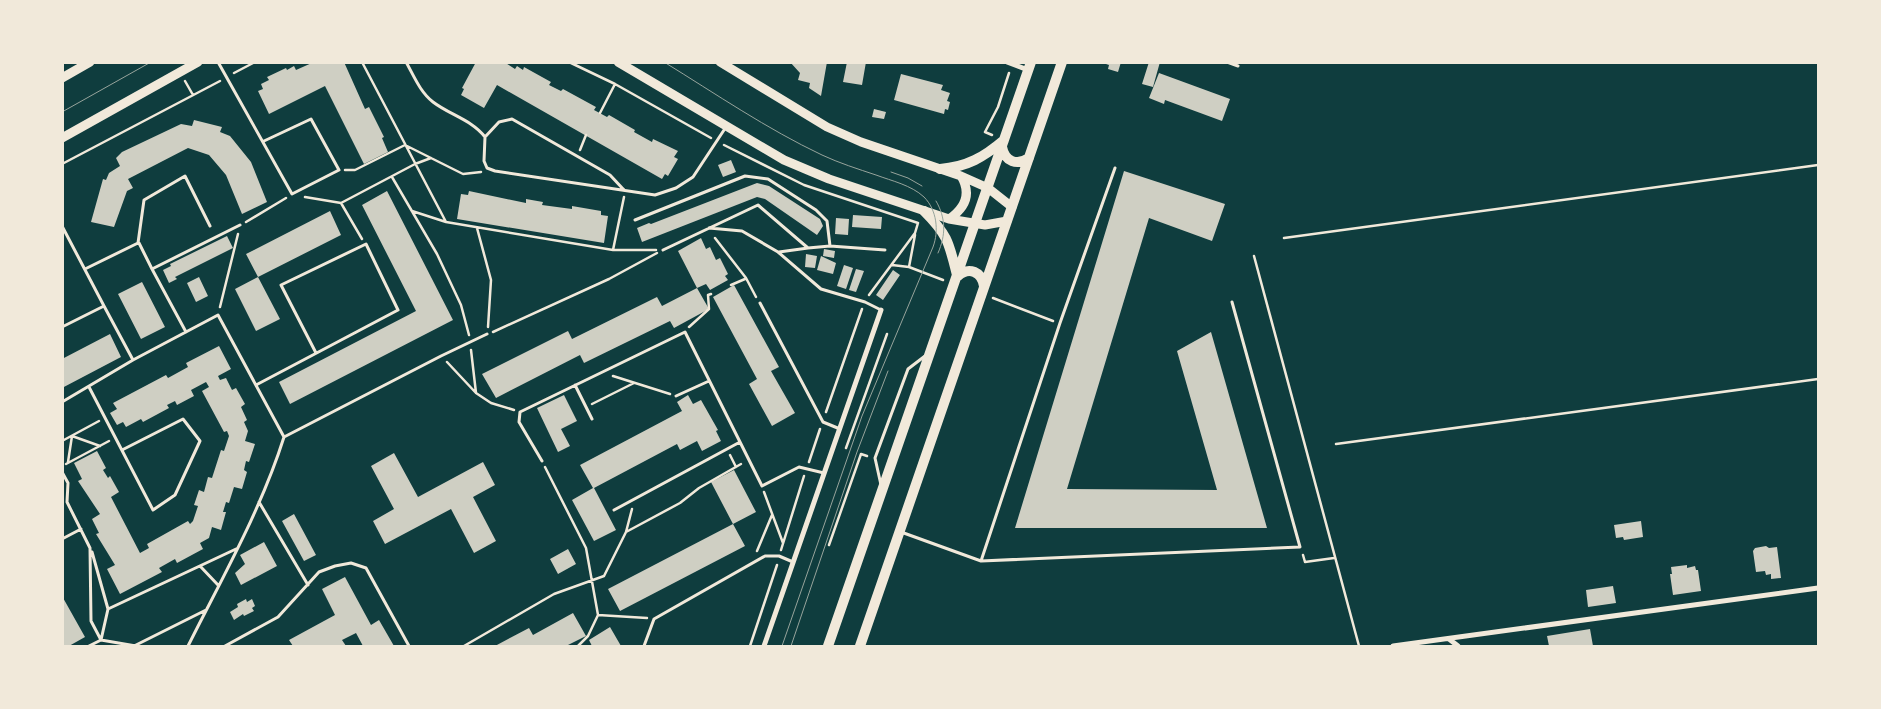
<svg xmlns="http://www.w3.org/2000/svg" width="1881" height="709" font-family="'Golos Text',sans-serif">
<style>
.building{fill:#cfcfc3}
.lines{fill:none;stroke-linecap:round;stroke-linejoin:round}
.path{stroke:#f1e9da;stroke-width:2.5}
.service{stroke:#f1e9da;stroke-width:3}
.minor{stroke:#f1e9da;stroke-width:5}
.secondary{stroke:#f1e9da;stroke-width:9}
.trunk{stroke:#f1e9da;stroke-width:10}
.tram{stroke:#97a49c;stroke-width:1}
</style>
<rect width="100%" height="100%" fill="#0f3d3e"/>
<!-- building -->
<path class="building" d="M314 62H344L365 109 369 107 384 137 382 138 388 152 364 164 325 86 269 114 258 91 263 89 261 84 269 80 267 77 286 68 287 70 294 66 296 70Z
M476 62H504L515 69 517 66 523 70 524 67 551 82 549 85 561 91 563 89 596 107 594 110 607 117 609 115 635 130 634 132 652 142 653 139 678 151 674 157 678 159 668 176 665 174 662 179 497 85 484 108 461 95 464 89 462 88Z
M790 62H827L821 96 809 88 810 83 798 80 800 73Z
M847 62H866L862 85 843 82Z
M1121 62 1118 72 1108 69 1109 65 1103 63Z
M1149 62H1160L1153 87 1142 84Z
M1159 73 1230 99 1222 121 1165 100 1164 104 1149 98Z
M901 74 943 85 941 90 950 93 947 101 950 102 948 110 945 109 944 114 894 100Z
M874 109 886 112 884 119 872 117Z
M194 120 222 127 220 132 230 136 251 162 267 202 242 214 226 175 209 155 188 148 128 179 133 188 127 191 114 227 91 222 103 179 106 180 109 173 120 166 116 158 122 152 181 124 192 126Z
M731 160 736 172 723 177 718 165Z
M1124 171 1225 204 1212 241 1149 218 1067 489 1217 490 1177 351 1211 332 1267 528H1015Z
M757 183 769 186 820 219 823 226 817 235 765 199 757 197 642 242 637 228 649 223 651 224Z
M387 191 453 320 290 404 279 382 416 311 362 205Z
M469 191 526 203V199L543 202 542 205 572 209V206L601 211V215L608 216 604 243 457 219 461 194 468 195Z
M330 211 341 235 258 277 246 254Z
M853 215 882 217 881 229 852 227Z
M836 218 849 219 848 235 835 234Z
M227 236 233 248 175 277 177 279 169 283 163 270 171 266 170 264Z
M701 238 706 249 710 247 716 260 720 258 728 274 725 276 728 280 710 290 706 284 697 288 678 251Z
M824 249 835 251 834 258 823 256Z
M806 254 817 256 815 268 805 267Z
M821 256 836 263 833 274 817 270Z
M844 265 853 268 846 289 837 286Z
M856 269 864 271 856 292 849 290Z
M893 270 900 275 883 300 876 295Z
M199 277 208 296 196 302 187 283Z
M258 277 280 319 256 331 235 289Z
M142 282 165 327 141 339 118 294Z
M734 285 779 367 771 371 795 413 772 426 749 384 757 379 713 297Z
M697 288 709 309 674 328 670 321 584 363 580 355 496 398 482 374 568 331 572 339 657 297 662 306Z
M110 334 121 357 62 388V359Z
M219 346 231 369 218 376 220 380 226 378 232 390 236 388 245 404 241 407 247 420 244 422 248 431 245 441 255 444 249 462 246 461 244 470 247 472 242 489 234 487 229 503 226 502 223 512H226L221 530 212 527 209 538 200 543 203 549 177 563 175 559 159 568 162 572 120 594 107 569 115 565 96 534 99 533 92 519 100 514 78 481 82 479 74 463 97 451 106 468 103 470 108 478 110 476 119 492 111 497 140 553 149 548 147 544 188 521 190 524 193 521 198 506 194 505 199 490 204 492 208 477 212 478 221 450 224 451 229 436 227 431 224 432 202 391 209 387 206 382 191 390 194 396 177 405 175 401 167 405 169 408 143 422 141 419 126 427 123 422 117 425 110 413 117 409 113 403 166 375 168 378 188 367 186 363Z
M564 395 577 421 561 429 570 446 558 452 537 408Z
M688 395 693 404 701 400 718 430 716 431 721 441 702 451 697 441 680 450 677 444 594 488 616 530 594 541 572 500 593 488 580 465 682 411 677 402Z
M394 453 418 497 483 462 495 485 473 497 496 541 474 553 451 509 385 544 373 521 394 509 371 466Z
M734 470 756 512 733 524 745 546 620 611 608 589 733 524 711 482Z
M294 514 316 555 304 561 282 521Z
M1641 521 1643 537 1624 540 1623 537 1616 538 1614 525Z
M264 542 277 566 241 585 235 573 245 564 240 555Z
M1766 546 1769 548 1777 547 1781 578 1771 579V574L1766 575 1765 571 1756 572 1753 551 1755 548Z
M568 549 576 564 558 574 550 559Z
M1687 565V568L1695 566 1696 570H1698L1701 591 1673 595 1670 574H1672L1671 567Z
M345 577 371 625 379 620 394 646H363L356 633 342 640 346 646H293L289 640 335 615 322 589Z
M1613 586 1616 603 1588 607 1586 590Z
M62 596 85 637 69 646H62Z
M246 599 247 602 252 599 255 606 252 608 254 611 244 616 243 614 234 620 230 612 238 607 237 604Z
M573 613 586 636 566 646H495L529 628 533 635Z
M610 627 621 646H592L589 640Z
M1590 629 1593 646H1549L1547 636Z"/>
<g class="lines">
<!-- path -->
<path class="path" d="M362 62 446 222
M569 62 615 84 711 138
M234 73 255 62
M185 81 193 95
M600 113 615 84
M992 135 985 132 998 107 1009 73
M724 145 804 185 918 223 915 233 869 295
M580 150 586 135
M62 164 220 81
M345 170H355L405 145 463 174 481 172
M392 177 437 254 461 305 469 335
M305 197 341 203
M412 211 446 222 613 250H656
M246 222 286 198
M477 228 491 280 488 327
M915 235 909 267 943 280
M715 238 746 278 756 297
M1284 238 1818 165
M362 239 341 203 415 164 431 158
M613 250 624 197
M1254 256 1359 646
M892 265 909 267
M731 285 745 279
M993 298 1053 321
M220 307 238 234
M689 327 709 309 708 295 711 294
M493 332 609 279 657 253
M471 350 476 393
M447 362 476 393 491 403 514 410
M613 376 670 394
M592 404 634 383
M826 412 862 309
M62 441 99 421
M1336 444 1818 379
M846 448 887 334
M730 455 736 467
M68 462 72 436 100 446
M809 462 820 429
M66 464 109 441
M545 467 586 548 598 615 647 618
M764 492 783 543
M626 532 632 509
M829 545 861 454 867 456
M781 550 804 476
M757 551 772 515
M1303 555 1305 562 1334 558
M464 646 554 594 604 576 626 532 680 503 699 488 741 464
M578 646 588 636 598 615
M750 646 777 565"/>
<!-- service -->
<path class="service" d="M218 62 292 194 339 170 311 119 264 141
M406 62C414 76 420 92 433 102 450 115 472 120 485 137L484 161 487 168 495 171 655 195 676 188 693 177 726 127
M1227 62 1238 66
M485 137 499 122 512 119 610 175 624 190
M1115 168 1060 323 981 561 1300 547 1232 302
M635 220 745 176 768 179 816 210 827 221 830 246 808 248 758 205 663 250
M62 226 104 306 62 327
M709 228 742 231 778 252 821 289 865 302 881 310
M139 243 152 269
M830 246 885 250
M779 252 808 248
M85 269 138 243 144 200 185 176 210 226
M760 303 823 422 840 429
M104 306 133 360
M186 332 152 269 240 225
M256 385 398 310 366 244 281 285 316 353
M575 385 592 419
M89 387 153 510 175 495 200 441 183 419 122 450
M676 396 709 381
M62 402 133 360 218 315 284 437C261 510 222 578 188 646
M284 437 441 356 487 334
M542 461 519 422 520 412 685 332 762 486 799 467 824 473
M62 472 68 483 67 502 90 548 91 621 101 640 89 646
M881 485 875 458 908 369 925 356
M259 502 308 585
M614 510 740 442
M901 532 981 561
M62 539 81 529
M92 552 108 609
M200 566 218 585
M134 646 206 610
M136 646 101 640 108 609 236 549
M225 646 278 617 319 572 335 566 351 563 366 568 409 646
M644 646 654 619 765 556H779L793 562"/>
<!-- minor -->
<path class="minor" d="M1007 62 1028 70
M1449 639 1458 646
M764 646 881 310
M1393 646 1818 588"/>
<!-- secondary -->
<path class="secondary" d="M618 62 784 160 829 179 949 219 985 225 1007 221
M720 62 827 127 861 142 961 176 988 188 1012 207
M62 78 90 62
M62 138 198 62
M949 219C965 208 972 194 961 176"/>
<!-- trunk -->
<path class="trunk" d="M1002 147C1005 162 1017 166 1029 158
M940 169C967 167 984 157 1004 140
M924 211C948 235 949 243 957 275
M958 276C969 266 982 272 984 286
M828 646 1031 62
M860 646 1062 62"/>
<!-- tram -->
<path class="tram" d="M664 62C716 94 767 129 822 155 839 163 858 169 876 175 892 181 911 185 924 197 937 210 939 231 933 247L862 416 782 646
M62 112 151 62
M891 172 908 178 922 186
M936 201C946 218 946 235 938 253
M791 646 857 452 888 371"/>
</g>
<!-- border -->
<rect width="1881" height="709" fill="none" stroke="#f1e9da" stroke-width="128"/>
</svg>
